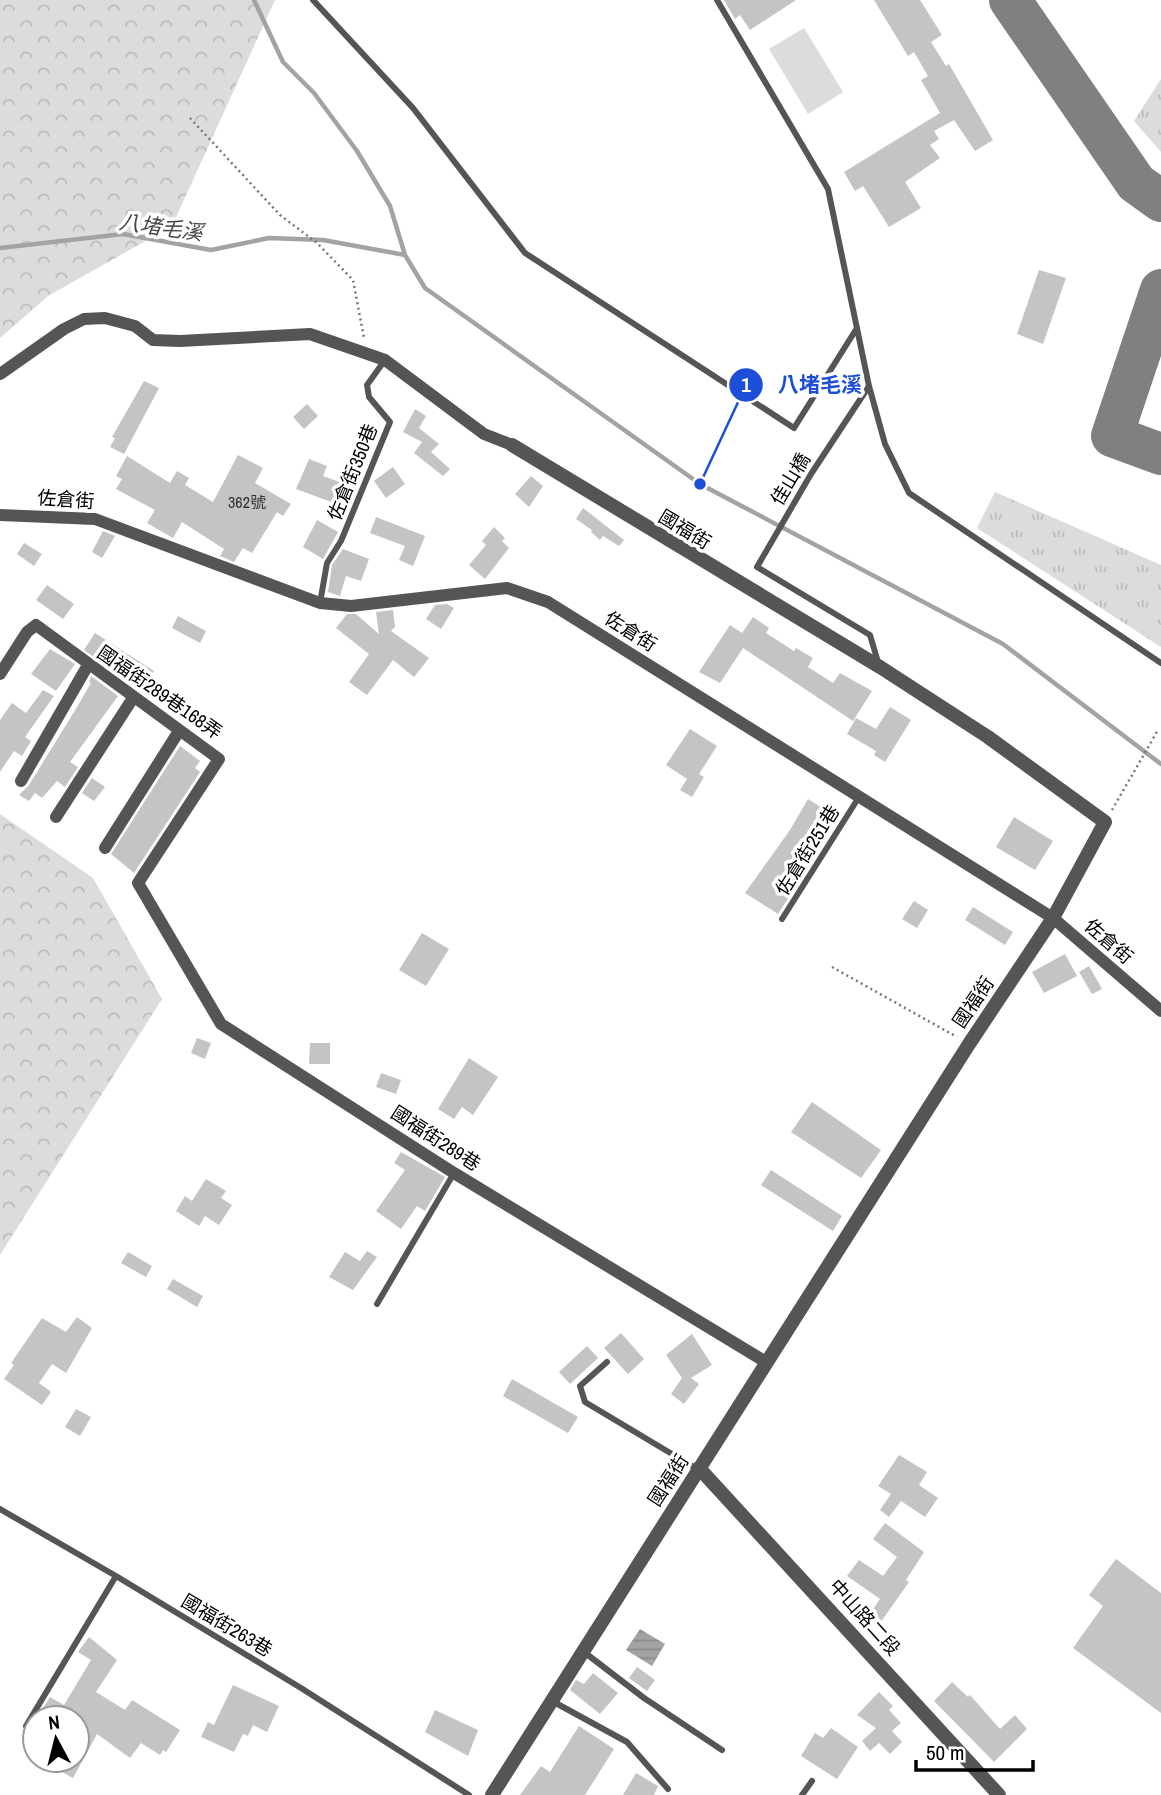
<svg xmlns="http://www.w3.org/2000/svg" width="1161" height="1795" font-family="'Archivo Narrow','Noto Sans TC',sans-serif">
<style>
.grass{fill:url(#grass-tufts)}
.forest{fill:url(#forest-crowns)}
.green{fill:#dcdcdc}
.water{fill:url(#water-rules)}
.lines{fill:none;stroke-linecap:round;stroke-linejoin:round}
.stream{stroke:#a3a3a3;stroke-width:4.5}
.taxiway{stroke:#808080;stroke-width:42}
.building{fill:#c4c4c4}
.path{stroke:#777;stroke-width:2.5;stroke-dasharray:2 3.5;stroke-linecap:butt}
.service{stroke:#555;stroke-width:6}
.minor{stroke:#555;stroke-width:12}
.tertiary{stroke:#555;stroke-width:14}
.labels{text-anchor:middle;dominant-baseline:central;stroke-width:7;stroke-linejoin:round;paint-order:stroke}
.number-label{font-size:16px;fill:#313131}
.street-label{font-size:19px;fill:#000;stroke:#fff}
.water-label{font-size:21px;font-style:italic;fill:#444;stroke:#fff}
.leader{fill:none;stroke:#1d4ed8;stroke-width:2.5}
.callout-dot{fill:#1d4ed8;stroke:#fff;stroke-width:2.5}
.mark-label{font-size:21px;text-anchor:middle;font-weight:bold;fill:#fff}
.callout-label{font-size:21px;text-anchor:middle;font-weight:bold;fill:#1d4ed8;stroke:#fff;stroke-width:7;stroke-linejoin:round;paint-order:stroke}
</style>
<defs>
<pattern id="grass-tufts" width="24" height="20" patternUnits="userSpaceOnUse" patternTransform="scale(1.75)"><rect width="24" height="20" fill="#dcdcdc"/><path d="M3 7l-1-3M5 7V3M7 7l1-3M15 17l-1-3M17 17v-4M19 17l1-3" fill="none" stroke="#bbb"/></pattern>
<pattern id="forest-crowns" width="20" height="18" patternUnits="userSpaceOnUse" patternTransform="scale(1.75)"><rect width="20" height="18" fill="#dcdcdc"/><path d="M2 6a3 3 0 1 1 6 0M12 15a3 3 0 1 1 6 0" fill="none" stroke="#bbb"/></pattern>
<pattern id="water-rules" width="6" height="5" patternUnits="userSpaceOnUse" patternTransform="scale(1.75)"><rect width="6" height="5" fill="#a3a3a3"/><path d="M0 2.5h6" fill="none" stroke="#8b8b8b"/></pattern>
</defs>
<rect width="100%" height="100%" fill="#fff"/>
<!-- grass -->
<path class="grass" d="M1161 79V152L1134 121Z
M995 492 1161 565V647L977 528Z"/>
<!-- forest -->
<path class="forest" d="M0 0H275L172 226 48 296 0 338Z
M0 814 93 878 162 999 0 1255Z"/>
<!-- green -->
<path class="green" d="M804 28 843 92 808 114 769 49Z"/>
<!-- water -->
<path class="water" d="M640 1629 665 1644 652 1666 626 1650Z"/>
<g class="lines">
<!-- stream -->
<path class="stream" d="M254 0 283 62 314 93 357 151 390 206 405 255
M0 248 123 234 211 250 269 238 323 240 405 255 425 288 700 484 1003 644 1161 764"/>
<!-- taxiway -->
<path class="taxiway" d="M1010 0 1136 183 1161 201
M1161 290 1112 436 1161 454"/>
</g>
<!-- building -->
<path class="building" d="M724 0H796L750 30 740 15 735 19Z
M874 0H920L942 35 931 42 946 66 949 64 993 140 975 151 954 120 934 131 939 139 930 145 940 158 905 182 921 208 889 227 863 186 855 191 844 172 940 113 921 80 928 76 914 52 908 56Z
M1039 270 1066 278 1043 344 1017 334Z
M144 381 159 388 124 454 110 447 115 438 112 437Z
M307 404 318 416 304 429 293 417Z
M415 409 426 416 419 428 439 444 431 452 450 469 443 476 414 453 422 442 403 432Z
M238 455 263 468 255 483 291 504 283 516 277 512 252 553 243 548 234 562 220 556 224 549 182 522 173 538 147 523 155 510 116 489 122 479 116 476 127 456 170 483 177 471 189 478 185 485 213 502Z
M309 459 327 466 323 476 350 486 342 506 296 489Z
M393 467 405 484 386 498 374 481Z
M531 476 543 486 529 507 515 494Z
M583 508 624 540 619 546 603 536 600 540 591 532 592 530 576 519Z
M376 517 425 536 413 566 399 560 405 546 370 533Z
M317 520 338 532 323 559 303 547Z
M494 527 505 538 502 541 509 548 485 579 469 565 486 545 482 541Z
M103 531 115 536 102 558 92 552Z
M24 543 42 554 34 566 17 554Z
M343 549 369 559 361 581 346 576 340 596 328 592 332 565Z
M47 585 74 604 63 619 36 600Z
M447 604 454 608 441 629 426 619 435 605Z
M393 610 395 627 391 631 429 658 414 677 393 660 367 695 349 682 369 654 336 628 347 614H356L379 634 376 612Z
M178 616 206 631 200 643 172 628Z
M753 617 769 628 766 633 794 651 796 648 813 658 808 667 833 683 840 673 872 691 853 721 743 648 720 683 699 672 730 625 742 633Z
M95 633 154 671 147 683 121 668 117 674 84 650Z
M50 649 75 664 56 691 31 674Z
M91 676 118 696 70 762 78 767 65 787 57 781 42 798 35 793 29 801 19 795 29 785 77 707 91 683 89 682Z
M43 690 54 696 25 737 31 741 22 756 14 751 0 772V720L12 703 26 713Z
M890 707 911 720 885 762 874 755 876 751 847 734 856 718 876 729Z
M690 729 717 746 699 774 704 777 692 797 680 790 687 779 666 765Z
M180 746 200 761 195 768 200 772 134 873 111 854Z
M92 778 105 787 94 801 82 793Z
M808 799 830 813 803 856 812 862 778 914 745 893 790 830Z
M1014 817 1053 841 1035 870 996 847Z
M914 901 928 910 917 928 902 919Z
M973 907 1013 932 1005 945 965 920Z
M422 933 449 949 426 986 399 970Z
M1065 954 1077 976 1044 993 1032 972Z
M1089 966 1102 989 1092 994 1079 972Z
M197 1038 211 1043 205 1059 191 1053Z
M310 1043H330V1064H309Z
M469 1058 498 1077 473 1115 462 1107 454 1119 438 1109Z
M381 1073 401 1080 396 1094 376 1087Z
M812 1102 881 1150 861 1178 791 1132Z
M401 1152 445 1177 425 1211 417 1206 401 1229 376 1211 405 1170 394 1163Z
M771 1170 842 1216 833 1231 761 1185Z
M206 1179 226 1191 221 1198 232 1205 219 1225 205 1216 199 1226 176 1211 185 1196 192 1201Z
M367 1251 377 1257 353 1290 329 1277 345 1252 360 1261Z
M128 1252 152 1266 146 1277 121 1263Z
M173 1279 203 1296 197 1307 167 1289Z
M77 1317 92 1328 66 1373 52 1364 39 1383 51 1392 42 1405 4 1379 14 1365 11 1363 42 1318 66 1332Z
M621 1333 644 1359 628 1374 604 1348Z
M692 1334 712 1365 691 1378 699 1384 684 1404 671 1394 682 1378 666 1355Z
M587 1346 598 1358 570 1384 559 1372Z
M512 1379 578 1417 568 1433 503 1396Z
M76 1409 91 1417 80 1436 65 1427Z
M899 1455 927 1472 919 1485 938 1498 925 1517 901 1501 889 1517 880 1510 891 1494 878 1486Z
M885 1523 924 1552 906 1580 909 1582 878 1626 867 1618 880 1599 847 1576 859 1560 883 1576 897 1557 873 1539Z
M1116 1559 1161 1593V1713L1073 1648 1103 1606 1089 1595Z
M89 1637 117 1660 96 1692 125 1710 132 1700 180 1730 166 1752 163 1750 160 1755 141 1743 130 1758 97 1734 73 1778 40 1760H65L77 1766V1718H37L50 1697 64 1705 91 1660 78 1652Z
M637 1667 655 1680 647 1691 629 1678Z
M593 1673 618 1693 600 1714 570 1690 576 1680 584 1684Z
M952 1682 968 1697 970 1695 1000 1729 1015 1715 1027 1729 994 1762 934 1701Z
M233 1685 279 1706 267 1732 253 1725 248 1736 243 1734 234 1752 201 1737 208 1722 214 1725Z
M879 1692 893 1706 889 1710 901 1723 892 1731 902 1742 890 1754 879 1743 870 1751 862 1741 876 1728 857 1715Z
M435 1710 478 1730 468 1756 425 1732Z
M579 1726 614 1749 585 1795H520L541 1766 550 1772Z
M831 1728 858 1747 837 1779 801 1756 815 1733 823 1738Z
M636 1773 658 1786 654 1795H623Z"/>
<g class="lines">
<!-- path -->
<path class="path" d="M190 118 280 215 317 243 353 280 364 338
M1112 810 1158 730
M832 967 957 1037"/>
<!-- service -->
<path class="service" d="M313 0 413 108 525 253 794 428 857 328
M717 0 828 189 869 386 811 474 757 567 870 635 878 662
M869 386 885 444 909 493 1161 663
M320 603 327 563 341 541 390 422 369 397 367 385 385 360
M782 919 859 797
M377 1304 454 1173
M607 1362 580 1386 585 1402 697 1469
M0 1509 116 1576
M584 1652 644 1698 722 1750
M552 1701 627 1742 668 1789
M26 1726 116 1576 301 1688 469 1795
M802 1795 812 1781"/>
<!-- minor -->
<path class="minor" d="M0 374 64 329 84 319 105 318 135 326 153 340 180 341 310 334 385 360 484 434 512 445
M0 515 95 519 320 603 351 606 507 588 548 602 1053 918 1161 1011
M0 674 27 632 36 625 219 759 138 883 221 1024 454 1173 766 1362
M21 781 88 665
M56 817 133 698
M105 848 179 731"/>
<!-- tertiary -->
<path class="tertiary" d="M699 1468 999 1795
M492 1795 969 1044 1053 918 1105 822 988 737 880 667 512 445"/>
</g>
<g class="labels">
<!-- number labels -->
<g class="number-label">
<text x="247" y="502">362號</text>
</g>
<!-- street labels -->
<g class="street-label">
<text transform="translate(352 472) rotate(-68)">佐倉街350巷</text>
<text transform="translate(790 479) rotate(-59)">佳山橋</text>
<text transform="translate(66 499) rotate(4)">佐倉街</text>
<text transform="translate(685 529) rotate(31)">國福街</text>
<text transform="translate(631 631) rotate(32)">佐倉街</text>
<text transform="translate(160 692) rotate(35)">國福街289巷168弄</text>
<text transform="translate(807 850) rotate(-58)">佐倉街251巷</text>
<text transform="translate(1109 941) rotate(41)">佐倉街</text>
<text transform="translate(973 1002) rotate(-56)">國福街</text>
<text transform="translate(436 1138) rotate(33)">國福街289巷</text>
<text transform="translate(668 1480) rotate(-57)">國福街</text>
<text transform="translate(865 1617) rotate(48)">中山路二段</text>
<text transform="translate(227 1625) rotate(31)">國福街263巷</text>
</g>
<!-- water labels -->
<g class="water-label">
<text transform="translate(161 227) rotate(8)">八堵毛溪</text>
</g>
</g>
<!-- callouts -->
<path class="leader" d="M700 484L746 385"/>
<g class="callout-dot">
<circle cx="700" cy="484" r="7"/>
<circle cx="746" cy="385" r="18"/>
</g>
<g class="mark-label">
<text x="746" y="392">1</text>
</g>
<g class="callout-label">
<text x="820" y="392">八堵毛溪</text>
</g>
<!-- north arrow -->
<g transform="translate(56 1739) rotate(353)"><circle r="33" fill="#ffffff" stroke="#999999" stroke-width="2"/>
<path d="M0-5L12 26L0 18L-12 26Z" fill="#000000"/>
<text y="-10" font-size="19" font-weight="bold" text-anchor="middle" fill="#000000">N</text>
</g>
<!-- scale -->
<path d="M916 1760v10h117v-10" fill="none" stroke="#000000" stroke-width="3.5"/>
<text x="926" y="1760" font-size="21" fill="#000000" stroke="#ffffff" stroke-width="5" paint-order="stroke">50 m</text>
</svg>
